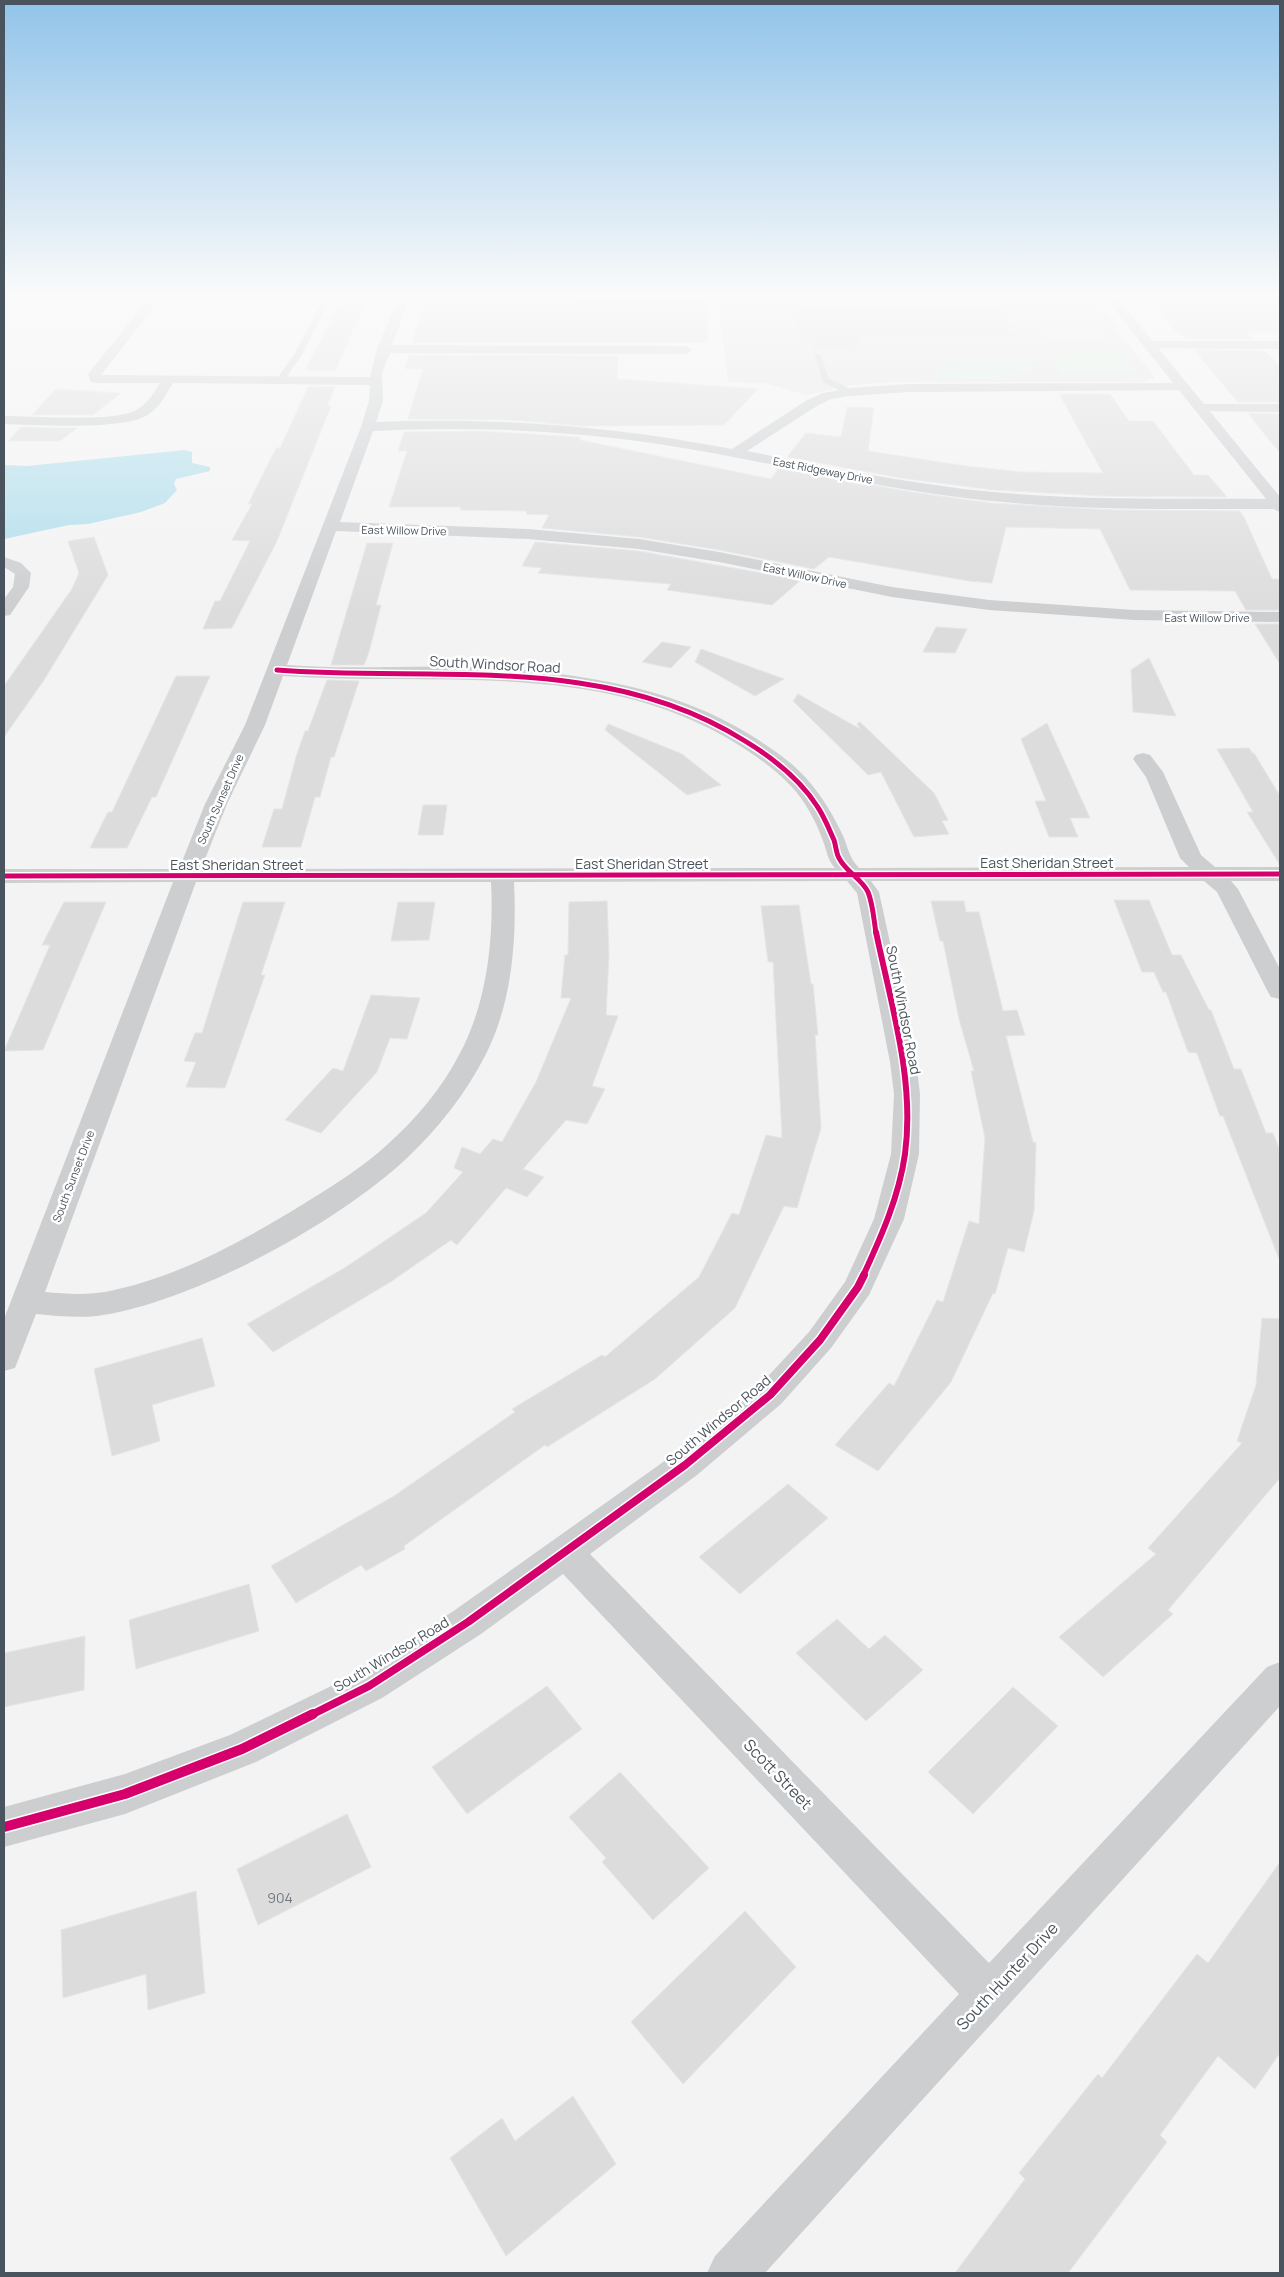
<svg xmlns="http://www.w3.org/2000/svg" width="1284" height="2277" font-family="Manrope,sans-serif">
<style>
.education{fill:#e5e4e4}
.green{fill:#d9f0e3}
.water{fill:#afddec}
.building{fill:#dcdcdd;stroke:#e4e5e5}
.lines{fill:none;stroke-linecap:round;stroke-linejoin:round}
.lane{fill:#ccced0;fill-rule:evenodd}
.street{fill:#ccced0;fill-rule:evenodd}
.secondary{fill:#cdced1;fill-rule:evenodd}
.cycleway-far3-casing{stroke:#fff;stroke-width:8}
.cycleway-far2-casing{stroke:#fff;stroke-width:9}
.cycleway-far1-casing{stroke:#fff;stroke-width:11}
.cycleway-casing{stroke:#fff;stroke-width:13}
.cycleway-far3{stroke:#d6006c;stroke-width:5}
.cycleway-far2{stroke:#d6006c;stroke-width:6}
.cycleway-far1{stroke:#d6006c;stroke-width:8}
.cycleway{stroke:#d6006c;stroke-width:10}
.labels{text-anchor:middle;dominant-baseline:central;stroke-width:5;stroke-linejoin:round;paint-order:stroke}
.far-street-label{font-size:11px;fill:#4a545e;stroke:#fff}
.street-label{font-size:14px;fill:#4a545e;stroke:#fff}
.near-number-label{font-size:14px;fill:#6f777e}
.near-street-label{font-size:16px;fill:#4a545e;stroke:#fff}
</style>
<rect width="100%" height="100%" fill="#f3f3f3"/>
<!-- education -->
<path class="education" d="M954 295 1092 297 1155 378 1142 382H892L853 385 806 395 765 383 728 382 718 296Z"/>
<!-- green -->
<path class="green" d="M1041 329H1098L1105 339 1047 338Z
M1096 352 1122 354 1137 373 1060 375 1052 360 1071 353Z
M968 358 1036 360 1038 363C1027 382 960 379 939 378L935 370Z"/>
<!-- water -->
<path class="water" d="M185 450 192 452V463L210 467V471L176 479 174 484 177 490 165 503 141 512 88 524 69 525 4 539V465L27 466Z"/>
<!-- building -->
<path class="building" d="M345 294H369L335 371 305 370Z
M675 301H707L708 342 412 343 425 302Z
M1152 302H1280V333L1247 332 1254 339H1185L1180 332H1176Z
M801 308 847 310 999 308 1017 337H872L873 338H858L861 345H854L855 350H812L810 343H802L791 311H802Z
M1194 350 1265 351 1280 366V402H1238Z
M409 355 618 356 617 379 758 389 724 425 582 426 510 420 408 419 423 369H405Z
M308 387H335L327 406H331L277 541 232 628 203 629 215 601H220L250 541 232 540 252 504H248L276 448H280Z
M56 389 121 393 93 415H32Z
M1059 394H1110L1129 421H1153L1194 475H1208L1227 497 1101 496 993 490 901 478 787 457 806 433 841 437 847 407 874 408 868 451 966 466 1023 472 1103 473Z
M1248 413 1280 414V453L1257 425Z
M21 427 58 428H77L60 441H8Z
M478 431 580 437V440L771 479 779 468 912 492 991 503 1115 510 1239 511 1244 517 1272 579H1280V610H1246L1235 591 1130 590 1100 529 1006 527 992 583 969 581 829 557 814 569 719 550 639 537 542 528 549 515 526 514 527 511 460 510 461 507H389L407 451H398L404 432Z
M94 537 108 575 44 680 4 737V686L72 589 79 573 68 541Z
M535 542 639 551 801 580 772 605 667 590 671 584 538 573 542 568 522 566Z
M367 543H393L376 605H381L369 652 364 665H331Z
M1255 624H1280V664Z
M936 627 967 629 955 653 923 652Z
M662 642 691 647 671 668 642 662Z
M701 649 784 679 755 696 695 662Z
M1149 658 1176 716 1133 712 1131 670Z
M176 676H210L156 797H152L127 848H90L108 812H112Z
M327 680 359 681 334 757H331L320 797H315L301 847H262L274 809H282L296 757 305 731H308Z
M798 694 860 729 857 724 860 722 934 793 948 820 942 821 949 834 914 837 881 772 868 775 793 701Z
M1047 723 1090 818H1070L1078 837H1049L1035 801H1046L1021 739Z
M608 724 682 754 721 785 687 795 605 730Z
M1249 748 1252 753H1254L1280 796V865L1247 812H1253L1217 749Z
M423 805H447L443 835H418Z
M1114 900H1149L1172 955H1181L1209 1010H1211L1234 1069H1241L1266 1133H1273L1280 1151V1259H1279L1223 1116H1220L1197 1053 1188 1052 1166 992H1163L1154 972H1142Z
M607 901 609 955 606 1015 618 1016 592 1086 605 1089 587 1124 566 1120 523 1169 544 1177 527 1197 506 1188 457 1245 451 1240 392 1281 273 1352 247 1324 346 1267 426 1213 463 1172 454 1168 462 1147 480 1154 493 1139 502 1142 536 1082 571 998H561L565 955H568L569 902Z
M931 901H964L966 912H979L1003 1011 1017 1010 1025 1035 1006 1036 1033 1142 1036 1143 1034 1211 1024 1252 1008 1248 995 1294 993 1293 951 1382 878 1471 835 1445 889 1383 894 1386 937 1300 943 1302 969 1221 979 1224 985 1138 971 1071H974L959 1019 943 941H940Z
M64 902H106L43 1050 4 1051 50 945H42Z
M243 902H285L261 975H265L225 1088 186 1087 196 1062 184 1061 195 1033H202Z
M398 902H435L429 940 391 941Z
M799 905 811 984H813L818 1035H815L821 1128 797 1208 784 1206 735 1308 655 1379 547 1447 545 1445 404 1546 405 1549 366 1571 361 1565 296 1603 271 1566 394 1496 515 1412 512 1409 602 1355 605 1357 699 1277 732 1213 739 1215 766 1135 782 1138 773 962H768L761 906Z
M371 995 420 998 407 1039 390 1038 377 1072 321 1133 285 1120 333 1068 343 1071Z
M1262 1318 1280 1319V1478L1168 1610 1173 1614 1103 1677 1059 1637 1156 1554 1148 1548 1242 1443 1237 1441 1256 1385Z
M202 1338 215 1386 152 1405 160 1441 112 1456 94 1369Z
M788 1484 828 1518 740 1594 699 1557Z
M249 1584 259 1631 136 1669 129 1620Z
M837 1619 869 1649 885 1635 923 1670 866 1721 796 1653Z
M85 1636 84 1690 4 1707V1653Z
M547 1686 582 1729 467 1814 432 1767Z
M1013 1687 1058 1726 973 1814 928 1772Z
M620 1772 709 1868 653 1920 602 1862 606 1858 569 1817Z
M347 1814 371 1867 258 1925 237 1869Z
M1280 1862V2053L1255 2089 1218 2056 1160 2135 1167 2142 1068 2273H955L1025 2179 1019 2173 1098 2074 1102 2078 1197 1954 1208 1963Z
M196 1891 205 1993 148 2010 146 1974 63 1998 61 1930Z
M745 1911 796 1967 683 2084 631 2022Z
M573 2096 616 2164 506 2256 450 2158 502 2118 515 2141Z"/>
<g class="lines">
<!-- lane -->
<path class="lane" d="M326 294H332L303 353 283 382H277L276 380 295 353Z
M747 294H753L755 298H1027L1026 294H1032L1034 299 1028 302H752L749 300Z
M814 353 821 355 829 379 853 390V394H847L823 382Z"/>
<!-- street -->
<path class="street" d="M4 294H164L101 375 370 377 377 349 400 294H411L392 345 686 346 692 350 686 354 390 353 382 373 383 401 376 422C496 417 614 426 732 449L807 400 823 393 850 388 909 384 1184 383 1190 387 1189 390 909 392 850 396 831 399 817 406 747 451C829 467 910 484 993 492 1089 501 1184 498 1280 499V509C1170 509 1059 511 950 496 850 483 752 458 652 443 560 430 467 426 373 431L340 522 528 529 639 539 719 552 892 587 989 600 1134 610 1280 612V622L1134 620 989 610 892 597 719 562 639 549 528 539 336 531 287 665C349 670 410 665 472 667 566 671 668 684 749 734 769 747 790 760 806 778 822 796 834 816 844 838 849 851 849 857 859 868L1189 867 1180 858 1146 777 1133 759 1136 755 1143 753 1150 755 1163 772 1201 855 1215 867H1280V881H1231L1238 889 1280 969V999L1271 997 1268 992 1217 892 1204 881H871L879 892 916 1062 920 1094 919 1154 904 1219 869 1295 831 1348 781 1404 697 1475 590 1554 989 1963 1267 1667 1280 1662V1706L765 2273H707L715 2256 959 1994 563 1574 481 1634 382 1698 256 1762 125 1814 4 1847V1807L125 1774 230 1735 356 1674 455 1610 673 1455 759 1386 809 1332 845 1282 874 1219 891 1154 894 1094 890 1062 857 893 847 881 514 882C517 939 512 1004 485 1056 466 1093 438 1129 407 1158 338 1223 192 1303 97 1316 77 1318 56 1316 36 1314L15 1368 4 1371V1319L173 882 4 883V869H179L205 804 245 725 361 427 369 401 370 385 173 383C166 394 160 407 149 414 125 431 37 425 4 424V416C32 416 113 422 134 411 147 405 153 394 160 383H96L91 382 88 374 150 297H4ZM283 676C435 687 600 658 737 744 756 756 775 769 791 786 805 801 816 821 823 841 827 851 827 859 835 868L201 869 227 804 265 725ZM196 882H491C494 939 487 1004 459 1055 442 1088 416 1119 388 1144 363 1167 334 1185 305 1203 243 1241 177 1278 105 1292 85 1295 65 1294 45 1292Z
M1149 341H1280V349L1145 348 1143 345Z
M1201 404H1280V412L1196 411 1194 408Z
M4 557 21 563 31 573 29 587 10 615 4 616V599L13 587 15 574 4 567Z"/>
<!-- secondary -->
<path class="secondary" d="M1102 294H1114L1280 497V512L1275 510Z"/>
<!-- cycleway-far3 casing -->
<g class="cycleway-far3-casing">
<path id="cycleway-far3" d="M277 670C434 682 604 652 745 741 773 758 799 778 817 806 824 816 829 829 834 840 836 846 836 853 839 858 845 871 862 879 868 892 873 904 874 921 876 933
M4 876 1280 874"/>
</g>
<!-- cycleway-far2 casing -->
<g class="cycleway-far2-casing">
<path id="cycleway-far2" d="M863 1276C881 1237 899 1197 905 1154 915 1080 891 1004 876 932"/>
</g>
<!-- cycleway-far1 casing -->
<g class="cycleway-far1-casing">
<path id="cycleway-far1" d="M311 1715 369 1686 468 1622 685 1465 770 1395 820 1340 858 1287 864 1275"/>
</g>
<!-- cycleway casing -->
<g class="cycleway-casing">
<path id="cycleway" d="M4 1827 125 1794 242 1749 313 1714"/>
</g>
<!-- cycleway-far3 -->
<use href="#cycleway-far3" class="cycleway-far3"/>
<!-- cycleway-far2 -->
<use href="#cycleway-far2" class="cycleway-far2"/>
<!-- cycleway-far1 -->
<use href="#cycleway-far1" class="cycleway-far1"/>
<!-- cycleway -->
<use href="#cycleway" class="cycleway"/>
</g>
<!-- sky -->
<linearGradient id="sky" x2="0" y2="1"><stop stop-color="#91c4ea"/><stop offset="0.48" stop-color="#fafafa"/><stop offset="1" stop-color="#fafafa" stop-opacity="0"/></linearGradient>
<rect width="1284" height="613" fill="url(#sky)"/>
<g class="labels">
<!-- far-street labels -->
<g class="far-street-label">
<text transform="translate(823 470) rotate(11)">East Ridgeway Drive</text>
<text transform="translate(404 530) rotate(1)">East Willow Drive</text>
<text transform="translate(805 575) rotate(12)">East Willow Drive</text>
<text x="1207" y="617">East Willow Drive</text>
<text transform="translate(220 799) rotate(-66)">South Sunset Drive</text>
<text transform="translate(73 1176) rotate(-69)">South Sunset Drive</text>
</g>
<!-- street labels -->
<g class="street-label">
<text transform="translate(495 664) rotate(3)">South Windsor Road</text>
<text x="1047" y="862">East Sheridan Street</text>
<text x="642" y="863">East Sheridan Street</text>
<text x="237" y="864">East Sheridan Street</text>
<text transform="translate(904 1010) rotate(79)">South Windsor Road</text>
<text transform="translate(718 1420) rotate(-40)">South Windsor Road</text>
<text transform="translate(391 1654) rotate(-31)">South Windsor Road</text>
</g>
<!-- near-number labels -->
<g class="near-number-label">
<text x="280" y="1897">904</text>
</g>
<!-- near-street labels -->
<g class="near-street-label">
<text transform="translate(778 1774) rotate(46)">Scott Street</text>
<text transform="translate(1007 1976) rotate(-47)">South Hunter Drive</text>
</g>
</g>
<!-- border -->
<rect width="1284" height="2277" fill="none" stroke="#4a545e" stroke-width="10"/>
</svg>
